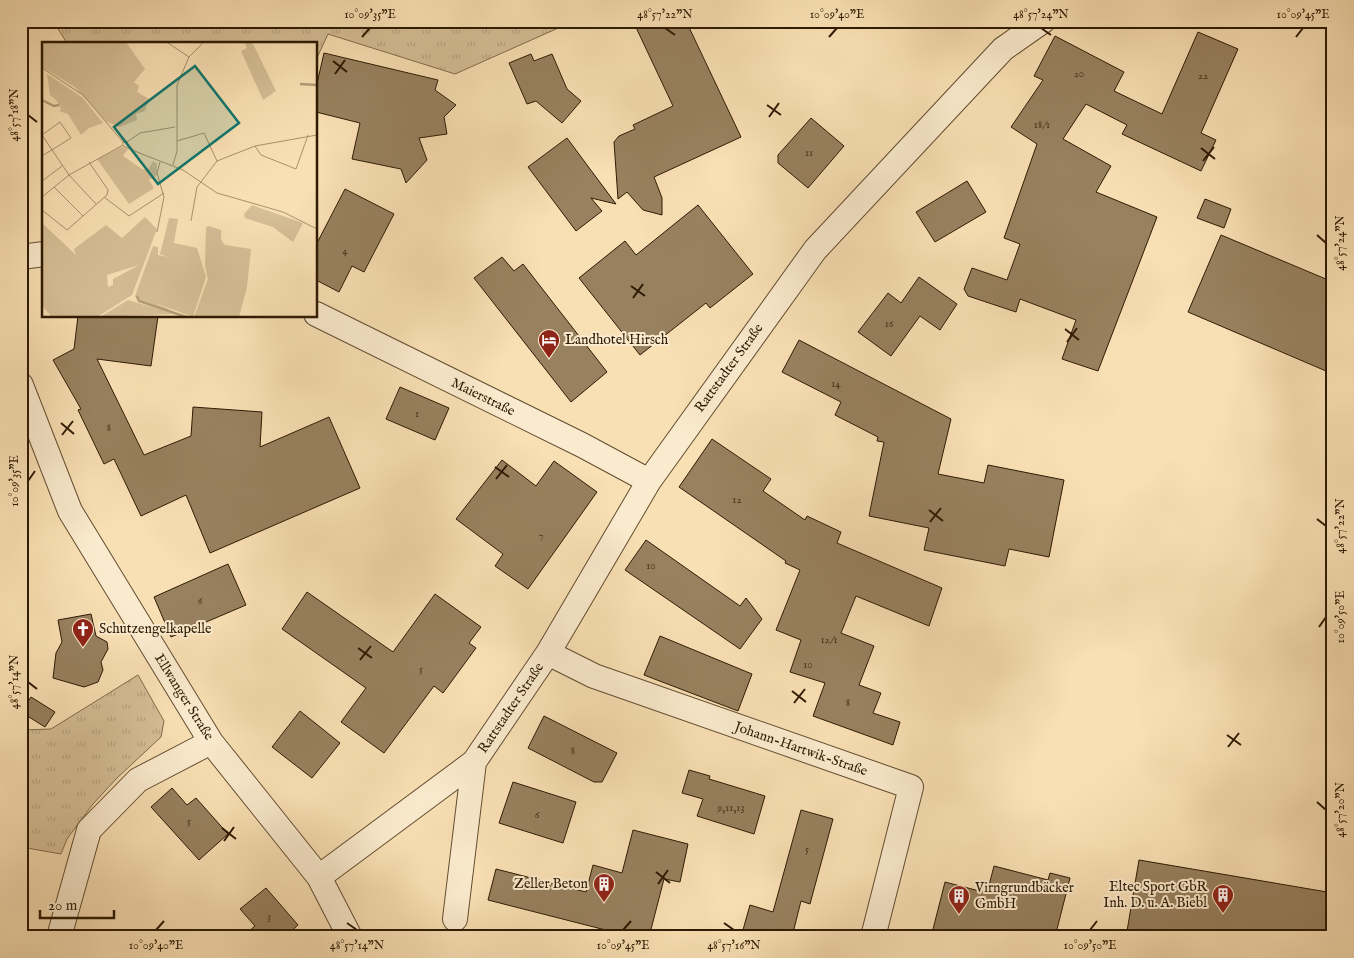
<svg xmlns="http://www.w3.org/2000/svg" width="1354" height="958" font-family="'IM FELL English',serif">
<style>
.grass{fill:url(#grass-tufts);stroke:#826c4c}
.building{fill:#98815f;stroke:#2e1a03}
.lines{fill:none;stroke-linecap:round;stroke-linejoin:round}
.minor-casing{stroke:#614c2f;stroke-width:26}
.minor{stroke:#fbebce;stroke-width:24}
.ticks{fill:none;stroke:#2e1a03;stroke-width:2}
.labels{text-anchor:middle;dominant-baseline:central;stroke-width:4;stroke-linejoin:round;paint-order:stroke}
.number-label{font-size:11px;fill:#48341a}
.poi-label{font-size:14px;fill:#2e1a03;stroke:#fbebce;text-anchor:start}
.street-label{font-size:14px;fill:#2e1a03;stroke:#fbebce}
.inset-river{fill:none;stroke:#b49d78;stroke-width:2.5}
.inset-road{fill:none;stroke:#a8916d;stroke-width:1}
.view{fill:#0f766e;fill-opacity:0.15;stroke:#0f766e;stroke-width:2.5}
.inset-edge{fill:none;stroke:#2e1a03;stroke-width:2.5}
.neatline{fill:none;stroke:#2e1a03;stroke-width:2}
.ticks-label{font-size:12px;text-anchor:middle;fill:#2e1a03}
</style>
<defs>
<pattern id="grass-tufts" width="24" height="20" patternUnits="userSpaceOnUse" patternTransform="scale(1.25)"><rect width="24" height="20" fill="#d6be96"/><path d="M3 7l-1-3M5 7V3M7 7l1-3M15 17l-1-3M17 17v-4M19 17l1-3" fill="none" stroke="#b8a380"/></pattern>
</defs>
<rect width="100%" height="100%" fill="#f9e0b4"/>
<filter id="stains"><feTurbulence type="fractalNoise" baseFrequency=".004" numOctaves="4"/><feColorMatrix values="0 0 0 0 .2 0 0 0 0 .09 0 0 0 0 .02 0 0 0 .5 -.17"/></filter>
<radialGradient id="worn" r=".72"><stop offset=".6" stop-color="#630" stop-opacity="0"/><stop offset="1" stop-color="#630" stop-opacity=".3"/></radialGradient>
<!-- grass -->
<path class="grass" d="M53 21H574L455 74 328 34 316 60V44H71L67 43Z
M138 675 164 721 161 737 117 778 93 804 67 839 61 854 21 847V730L51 729Z"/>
<!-- building -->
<path class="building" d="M633 21H686L741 137 654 177 662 198V215L643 210 627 192 618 199 614 142 619 136 635 129 633 125 673 106Z
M1198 32 1238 49 1201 133 1216 140 1201 171 1122 134 1127 125 1086 104 1063 139 1111 166 1096 192 1157 217 1098 371 1062 359 1076 320 1020 299 1016 312 968 296 964 289 972 268 1007 280 1020 244 1004 238 1037 144 1011 127 1043 80 1034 76 1055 36 1124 72 1114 91 1162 114Z
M324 53 438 80 435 90 456 105 444 117 447 134 419 138 427 160 406 183 401 169 352 159 360 123 316 112V88Z
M531 54 534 61 552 54 567 89 581 101 562 123 536 101 527 104 509 63Z
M811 118 844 146 808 188 778 163V155Z
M567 138 616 204 591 198 602 211 576 231 528 167Z
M967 181 986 212 935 242 916 212Z
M345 189 394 214 364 272 352 266 339 292 316 280V245Z
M1205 199 1231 209 1224 228 1197 218Z
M698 205 753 274 710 308 706 303 640 355 579 278 625 241 636 255Z
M1221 235 1333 282V374L1188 312Z
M502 257 514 271 523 264 607 372 571 402 474 278Z
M919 277 957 304 940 330 920 316 891 356 858 332 888 293 901 303Z
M78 316H158L151 366 97 359 144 455 191 436 193 407 262 412 260 447 329 417 360 488 210 553 186 495 141 516 114 459 104 464 78 410 81 409 53 360 74 349Z
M799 340 951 419 938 474 984 483 988 465 1064 480 1049 557 1009 549 1005 566 924 550 929 528 869 516 884 442 877 441 878 437 835 415 841 402 782 372Z
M400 387 449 408 435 440 386 419Z
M712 439 771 479 763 491 805 520 807 516 841 532 837 543 942 588 929 626 856 596 841 633 874 646 859 685 881 693 873 713 900 722 893 745 813 716 825 683 790 672 801 640 776 630 800 570 785 563 786 561 679 487Z
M502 460 536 486 554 461 597 492 528 589 495 566 503 554 456 519Z
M646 540 740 606 746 598 762 619 740 649 625 570Z
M228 564 246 605 171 637 154 597Z
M307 592 393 652 435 594 481 627 469 643 476 648 443 693 434 686 384 753 341 722 366 688 282 629Z
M91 614 96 636 107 642 108 649 101 662 103 670 98 682 84 687 53 678 56 653 62 642 58 620Z
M660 636 752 674 738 711 644 675Z
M31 697 55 712 45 727 21 712Z
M300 711 340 743 312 778 272 747Z
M544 716 617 753 602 782H594L528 748Z
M689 770 710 776 709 779 765 796 754 834 697 816 703 799 682 793Z
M513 782 576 802 563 843 499 823Z
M172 788 187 805 196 798 228 834 199 860 151 807Z
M801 810 833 819 810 904 801 901 792 937H741L750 905 773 912Z
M633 830 688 844 680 882 664 879 649 937H633L488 900 496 869 586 892 593 865 622 873Z
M1139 860 1333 893V937H1126Z
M994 866 1048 880 1050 873 1070 878 1055 937H931L945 882 987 893Z
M266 888 298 925 285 937H242L255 926 240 909Z"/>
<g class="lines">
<!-- minor casing -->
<g class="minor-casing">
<path id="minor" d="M21 257 44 254
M316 314 582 445 649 481
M21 385 70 511 211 742 319 877 350 937
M548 653 594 676 911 787 873 937
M319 877 474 762 548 653 649 481 815 250 1003 49 1043 21
M455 919 474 762
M59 937 89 830 138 780 211 742"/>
</g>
<!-- minor -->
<use href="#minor" class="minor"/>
</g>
<!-- ticks -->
<path class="ticks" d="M665 28 675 35M1041 28 1051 35M362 37 370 28M829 37 837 28M1296 37 1303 28M333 61 347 72M335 74 345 60M767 105 781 115M28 115 37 122M769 117 779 103M1201 148 1215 159M1203 161 1214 147M1317 235 1326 243M631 286 645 296M633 298 643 284M1065 329 1079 340M1067 342 1077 328M61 423 74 434M62 435 73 421M495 467 509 477M496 479 507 465M28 481 35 471M929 510 943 521M1317 519 1326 526M930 522 941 508M1319 627 1326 617M358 648 372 658M360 660 371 646M28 682 37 689M792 691 806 702M794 703 805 689M1227 735 1241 745M1228 747 1239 733M1317 802 1326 810M222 828 236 839M224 841 234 827M656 872 670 883M658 884 668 870M347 923 357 930M724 923 734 930M156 930 164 921M623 930 631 921M1090 930 1097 921"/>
<!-- icons -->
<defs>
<g id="hotel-pin" transform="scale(1.125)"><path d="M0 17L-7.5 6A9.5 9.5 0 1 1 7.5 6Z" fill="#8f2418" stroke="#fbebce"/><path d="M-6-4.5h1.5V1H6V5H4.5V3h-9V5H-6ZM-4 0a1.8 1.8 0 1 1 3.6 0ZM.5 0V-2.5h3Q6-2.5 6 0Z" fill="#fff"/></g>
<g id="church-pin" transform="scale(1.125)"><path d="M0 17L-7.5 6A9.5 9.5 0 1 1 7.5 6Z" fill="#8f2418" stroke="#fbebce"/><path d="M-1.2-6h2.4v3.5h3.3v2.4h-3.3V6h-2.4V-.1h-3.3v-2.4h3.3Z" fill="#fff"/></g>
<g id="building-pin" transform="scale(1.125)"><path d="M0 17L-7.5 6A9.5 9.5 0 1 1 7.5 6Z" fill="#8f2418" stroke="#fbebce"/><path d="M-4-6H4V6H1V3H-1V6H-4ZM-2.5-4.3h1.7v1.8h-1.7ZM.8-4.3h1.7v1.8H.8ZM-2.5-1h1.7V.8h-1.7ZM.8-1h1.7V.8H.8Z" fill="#fff"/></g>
</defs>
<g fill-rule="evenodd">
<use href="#hotel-pin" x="549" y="340"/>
<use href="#church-pin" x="83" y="629"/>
<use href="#building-pin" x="604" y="884"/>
<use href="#building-pin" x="1223" y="895"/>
<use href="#building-pin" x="959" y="896"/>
</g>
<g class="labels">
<!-- number labels -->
<g class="number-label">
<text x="1079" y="74">20</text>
<text x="1203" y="76">22</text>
<text x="1042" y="125">18/1</text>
<text x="809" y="153">11</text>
<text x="345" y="251">4</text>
<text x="889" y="324">16</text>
<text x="836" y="384">14</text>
<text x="417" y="414">1</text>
<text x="109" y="428">8</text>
<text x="737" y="500">12</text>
<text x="541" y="536">7</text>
<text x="651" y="566">10</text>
<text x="200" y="601">6</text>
<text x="829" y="640">12/1</text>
<text x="808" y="665">10</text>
<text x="421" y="669">5</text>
<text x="848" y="703">8</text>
<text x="573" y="751">8</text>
<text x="731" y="808">9,11,13</text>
<text x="537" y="815">6</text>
<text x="189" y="821">5</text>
<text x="807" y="849">5</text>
<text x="269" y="917">3</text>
</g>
<!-- poi labels -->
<g class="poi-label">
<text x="565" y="340">Landhotel Hirsch</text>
<text x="99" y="629">Schutzengelkapelle</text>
<text x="588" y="884" text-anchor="end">Zeller Beton</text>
<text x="1207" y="887" text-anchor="end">Eltec Sport GbR<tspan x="1207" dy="16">Inh. D. u. A. Biebl</tspan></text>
<text x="975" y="888">Virngrundbäcker<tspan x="975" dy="16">GmbH</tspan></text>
</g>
<!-- street labels -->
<g class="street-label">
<text transform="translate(729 368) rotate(-54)">Rattstadter Straße</text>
<text transform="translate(483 397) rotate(26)">Maierstraße</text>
<text transform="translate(184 697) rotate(58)">Ellwanger Straße</text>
<text transform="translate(511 708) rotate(-56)">Rattstadter Straße</text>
<text transform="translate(801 749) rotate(19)">Johann-Hartwik-Straße</text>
</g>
</g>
<!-- overview -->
<g transform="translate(42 42)">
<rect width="275" height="275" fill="#f9e0b4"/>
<path d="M0 0H84L103 27 92 40 97 44 95 50 107 57 103 69 94 72 95 78 78 85 65 80 33 45 0 25ZM202 0H210L234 49 221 58 199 9 205 6ZM5 32 41 56 61 81 47 86 39 93 26 72 17 69 19 67 28 69 16 51 14 58 8 53ZM79 105 86 107 81 114 100 127 106 128 111 119 115 122V133L107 138 112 146 87 162 55 117ZM210 163 261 181 251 200 231 185 203 176 202 172ZM103 175 115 187 90 253 55 275H10L0 264V181L34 213 32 207 64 183 80 196ZM97 223 71 237V243L66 245 65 233ZM127 176 136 177 132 201 155 206 164 235 151 275 113 261 96 259 93 254 111 204 116 205V213L126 215 118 212ZM167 184 179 188V198L183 203 209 207 205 245 197 275H152L166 237 163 224 164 185ZM86 258 113 266 131 272 58 275Z" fill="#d6be96" fill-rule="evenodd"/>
<path d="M16 51 27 60V71L19 67 14 58ZM95 256 113 261 131 269 97 260Z" fill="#d6be96"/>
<path class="inset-river" d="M258 42 275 43M0 58 12 64 17 63M95 254 97 259 144 275"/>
<path class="inset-road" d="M126 1 147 15M0 26 41 53 81 100M0 93 27 133 54 162M135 99 162 91 175 119M85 100 98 91 133 85M85 103V100H81V104L100 112 141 128 175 151 241 170 275 187M213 104 219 113 254 127 266 93M0 114 29 96 18 80 0 93M131 123 135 109V43L147 15 162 0M0 139 20 124M12 145 41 174M0 155 27 133 81 103M62 155 87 174 122 151M0 168 25 188 65 153 66 148 47 120M149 179 155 145 175 119 213 104 275 93M115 190 122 155 115 131 118 120"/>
<path class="view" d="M153 24 197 81 116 142 72 85Z"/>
<rect width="275" height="275" class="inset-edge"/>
</g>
<!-- margin -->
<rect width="1354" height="958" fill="none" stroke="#f9e0b4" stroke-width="55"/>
<!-- scale -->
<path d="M40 910v8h74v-8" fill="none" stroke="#2e1a03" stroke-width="2.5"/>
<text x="48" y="910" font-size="15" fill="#2e1a03" stroke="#fbebce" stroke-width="4" paint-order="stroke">20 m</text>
<rect x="28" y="28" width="1298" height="902" class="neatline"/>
<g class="ticks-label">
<text x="370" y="18">10°09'35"E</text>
<text x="665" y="18">48°57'22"N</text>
<text x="837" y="18">10°09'40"E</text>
<text x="1041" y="18">48°57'24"N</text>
<text x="1303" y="18">10°09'45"E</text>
<text transform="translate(14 115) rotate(-90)" y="4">48°57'18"N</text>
<text transform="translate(1340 243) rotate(-90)" y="4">48°57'24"N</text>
<text transform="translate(14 481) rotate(-90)" y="4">10°09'35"E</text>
<text transform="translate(1340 526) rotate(-90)" y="4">48°57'22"N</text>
<text transform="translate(1340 617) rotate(-90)" y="4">10°09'50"E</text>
<text transform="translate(14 682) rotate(-90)" y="4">48°57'14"N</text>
<text transform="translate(1340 810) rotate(-90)" y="4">48°57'20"N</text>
<text x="156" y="949">10°09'40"E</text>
<text x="357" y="949">48°57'14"N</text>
<text x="623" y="949">10°09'45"E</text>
<text x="734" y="949">48°57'16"N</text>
<text x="1090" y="949">10°09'50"E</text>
</g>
<rect width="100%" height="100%" filter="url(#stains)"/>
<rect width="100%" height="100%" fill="url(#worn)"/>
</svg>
